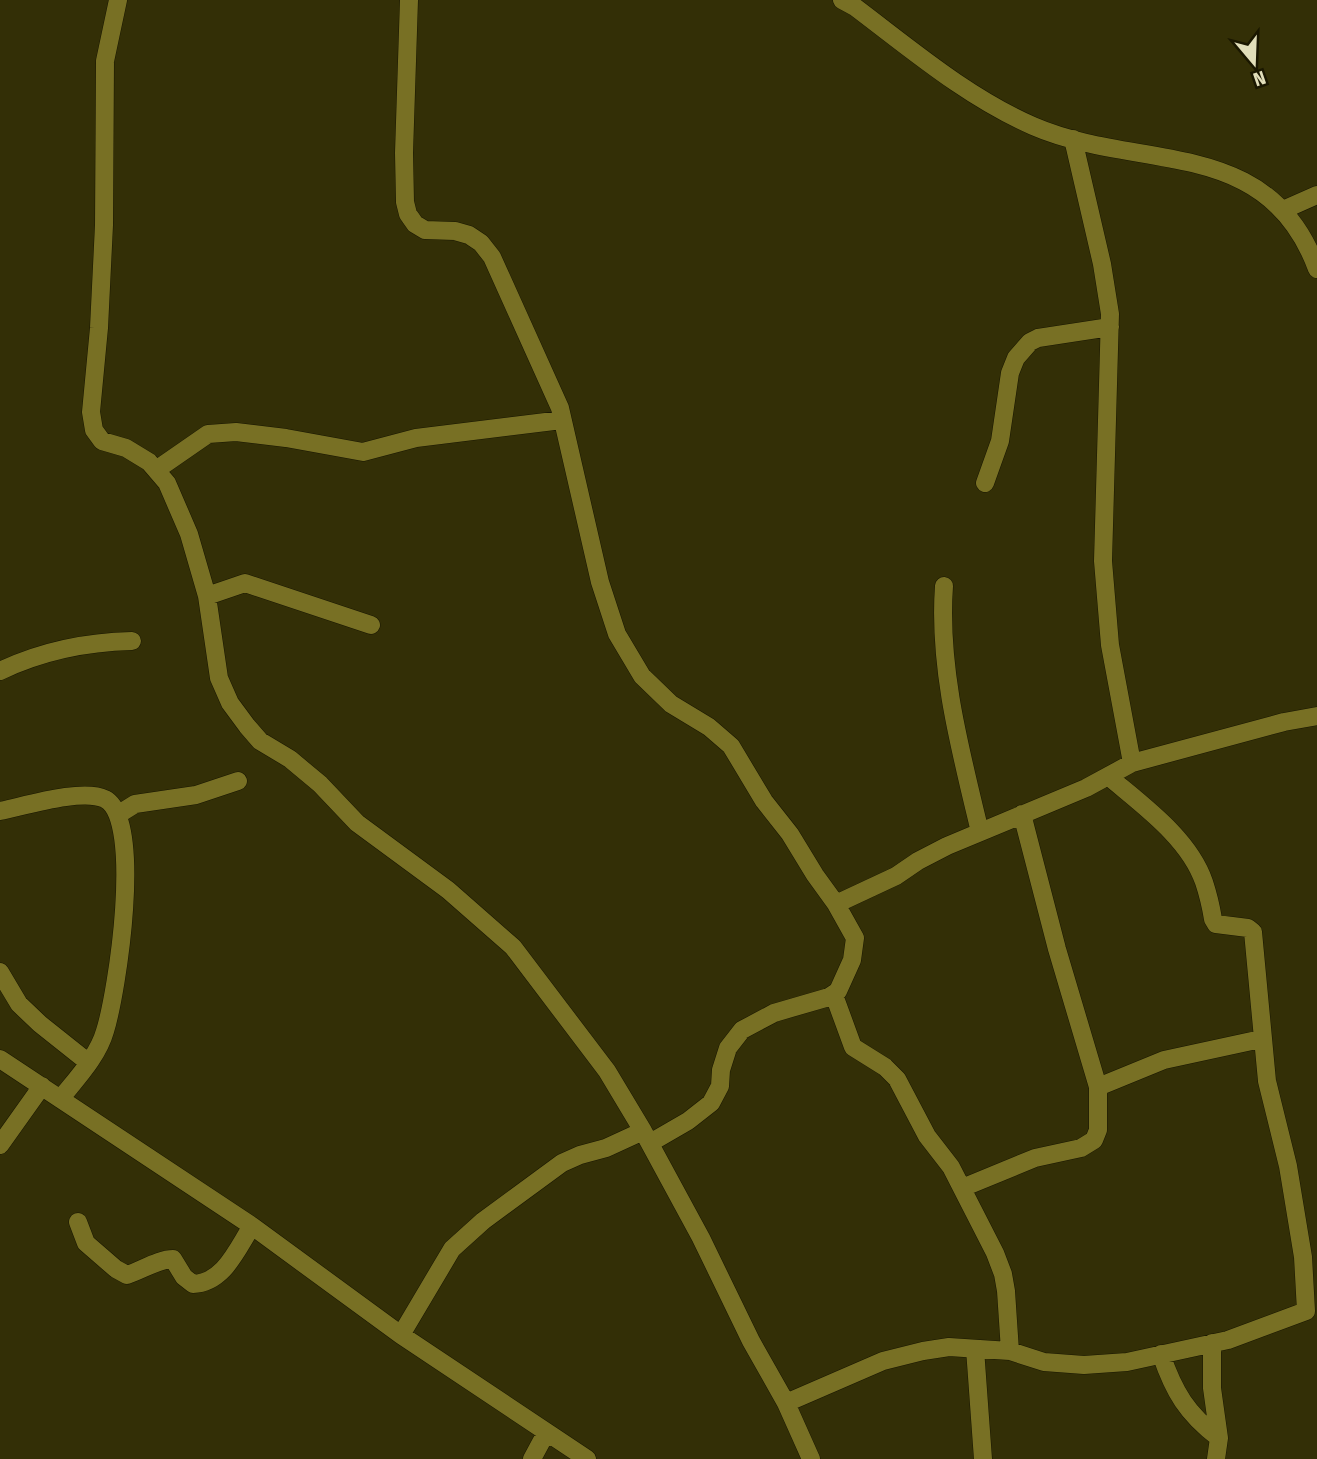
<svg xmlns="http://www.w3.org/2000/svg" width="1317" height="1459" font-family="'Fira Sans Condensed',sans-serif">
<style>
.lines{fill:none;stroke-linecap:round;stroke-linejoin:round}
.minor-casing{stroke:#191702;stroke-width:19}
.minor{stroke:#787024;stroke-width:18}
</style>
<rect width="100%" height="100%" fill="#332f06"/>
<g class="lines">
<!-- minor casing -->
<g class="minor-casing">
<path id="minor" d="M118 0 105 61 104 225 99 328 91 412 94 430 102 441 126 448 149 462 167 483 189 534 207 596 219 678 230 703 247 726 260 741 290 759 320 784 357 823 448 890 513 947 607 1071 643 1131 701 1238 751 1341 786 1403 811 1459
M409 0 404 153 405 202 408 214 415 224 425 230 455 231 469 235 481 243 492 257 560 408 600 582 617 634 642 676 671 704 709 727 731 746 764 801 790 834 815 875 836 904 855 938 852 960 838 991 829 997 774 1013 742 1030 728 1048 721 1070 720 1086 711 1103 688 1121 650 1143
M842 0 855 7C912 50 967 97 1033 126 1139 172 1268 134 1317 269
M1073 139 1102 264 1110 314 1103 561 1110 645 1132 763
M1283 210 1317 195
M156 470 208 434 236 432 286 438 363 452 416 438 562 420
M985 483 1000 441 1010 373 1016 358 1030 342 1038 338 1110 327
M944 586C938 669 961 752 980 832
M207 596 245 583 371 625
M0 671C42 651 86 642 132 641
M0 811C25 806 82 788 105 799 144 819 117 993 105 1031 98 1056 77 1078 61 1098
M119 814 135 804 196 795 238 781
M836 904 896 876 918 861 947 846 1086 788 1132 763 1284 722 1317 716
M0 972 19 1004 40 1024 89 1063
M834 995 853 1047 885 1067 897 1079 927 1136 951 1167 995 1253 1003 1274 1006 1291 1010 1351
M0 1059 252 1226 401 1335 587 1459
M1098 1087 1164 1060 1261 1039
M0 1145 42 1086
M962 1188 1035 1158 1081 1148 1094 1140 1098 1130V1087L1057 949 1022 814
M78 1222 86 1243 116 1269 127 1275C142 1270 159 1259 173 1259L184 1277 193 1284C224 1283 237 1249 252 1226
M401 1335 452 1249 483 1221 562 1163 580 1155 606 1148 643 1131
M1212 1343V1388L1219 1438 1216 1459
M975 1349 983 1459
M1161 1354C1174 1392 1187 1414 1219 1438
M786 1403 883 1361 923 1351 949 1347 1010 1351 1044 1362 1084 1365 1127 1362 1228 1340 1306 1311 1303 1257 1288 1166 1267 1081 1253 932 1248 928 1216 924 1213 919C1211 907 1208 894 1204 882 1189 838 1142 805 1108 776
M532 1459 546 1433"/>
</g>
<!-- minor -->
<use href="#minor" class="minor"/>
</g>
<!-- north arrow -->
<g transform="translate(1254 63) rotate(161)" stroke="#1a1700" stroke-width="5" paint-order="stroke">
<path d="M0-5L12 26L0 18L-12 26Z" fill="#e1deba"/>
<text y="-10" font-size="19" font-weight="bold" text-anchor="middle" fill="#e1deba">N</text>
</g>
</svg>
